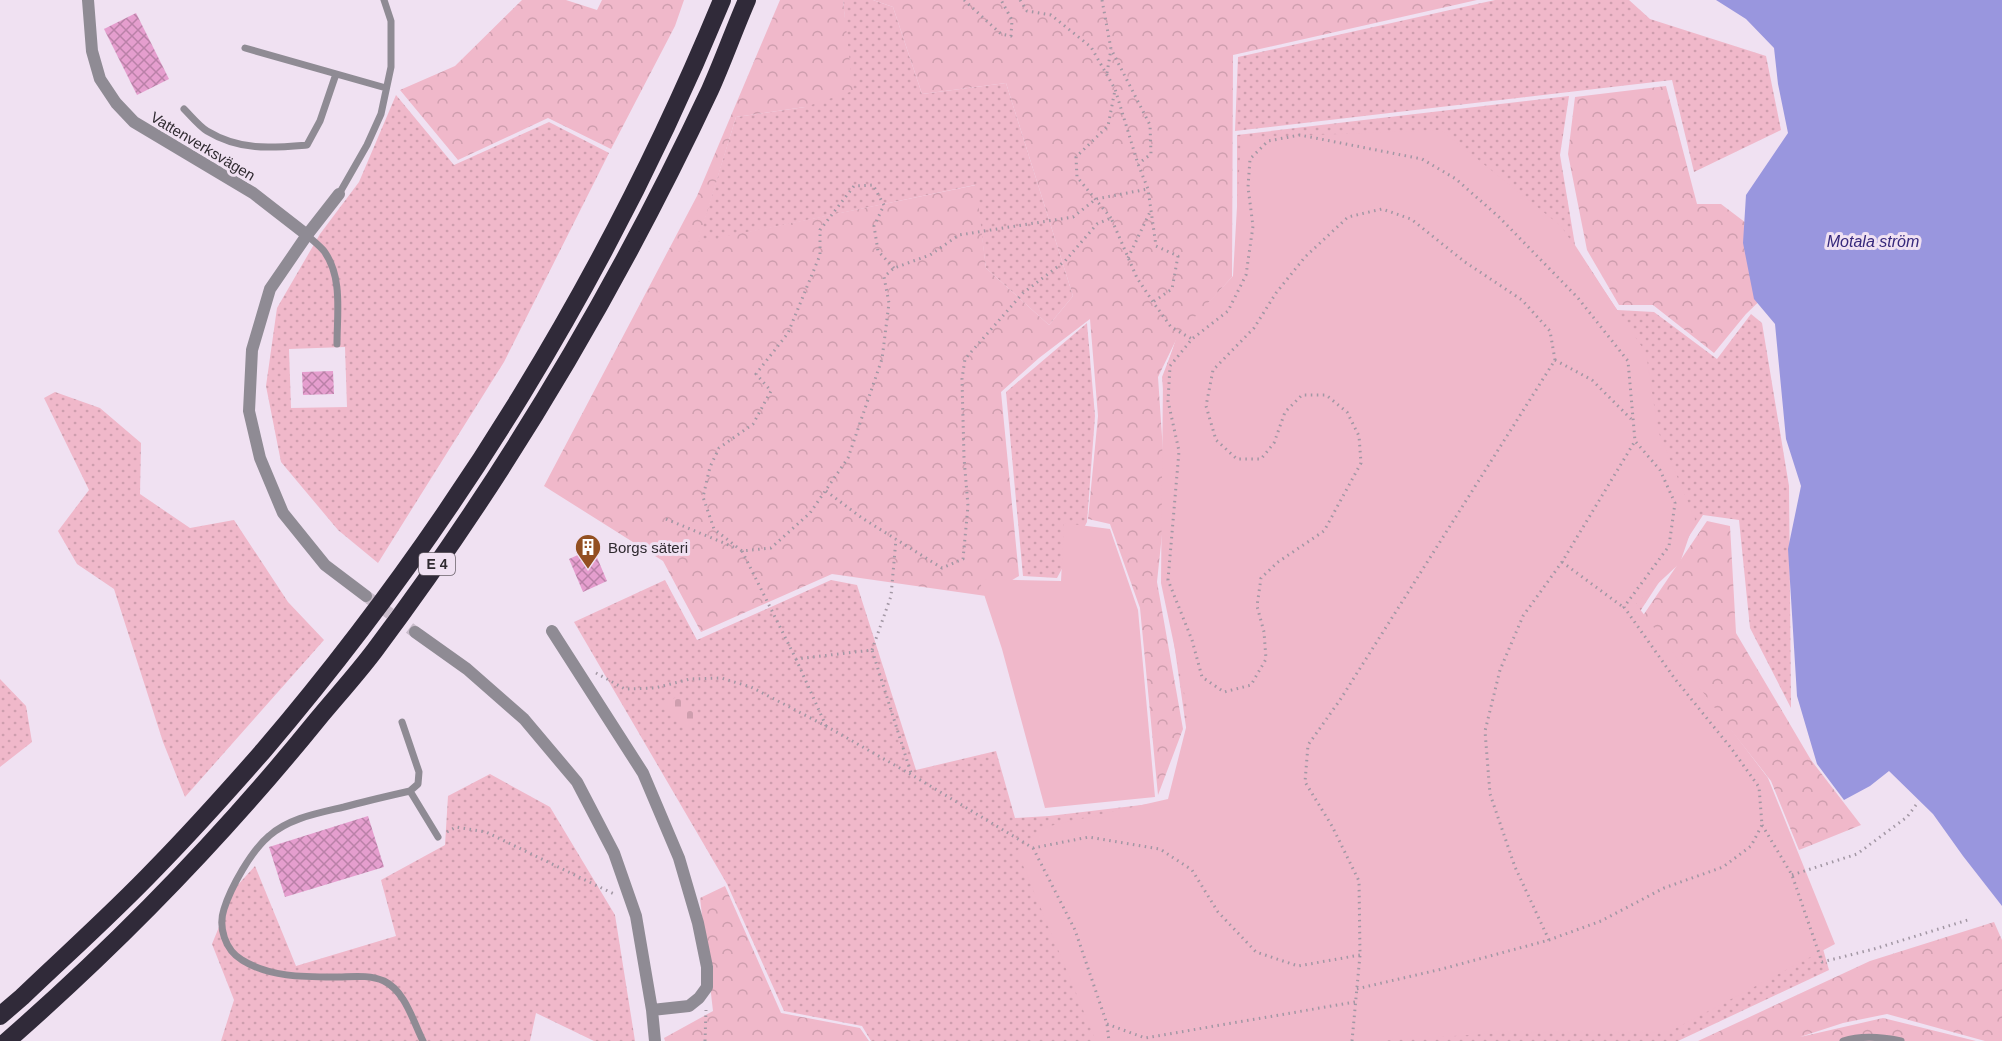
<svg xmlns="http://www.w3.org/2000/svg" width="2002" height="1041" font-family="Helvetica,sans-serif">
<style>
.grass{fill:url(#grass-dots);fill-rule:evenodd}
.forest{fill:url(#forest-crowns)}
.cemetery{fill:url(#cemetery-stones)}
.pitch{fill:#f0b8ca}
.water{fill:#9996de}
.building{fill:url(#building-cross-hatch)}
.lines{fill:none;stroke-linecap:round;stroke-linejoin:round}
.minor-tunnel{stroke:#c9bccb;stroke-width:12;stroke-dasharray:12 6;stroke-linecap:butt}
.path{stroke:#a297a4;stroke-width:3;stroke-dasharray:1.5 4.5;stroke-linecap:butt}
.service{stroke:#8f8b94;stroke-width:7}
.minor{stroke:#8f8b94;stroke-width:12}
.motorway{stroke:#302a39;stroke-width:18}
.labels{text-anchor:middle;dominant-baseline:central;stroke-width:6;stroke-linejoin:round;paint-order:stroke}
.shield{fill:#f0e1f2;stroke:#69616a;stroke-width:1.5}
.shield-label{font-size:14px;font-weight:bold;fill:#2f2a30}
.street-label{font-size:15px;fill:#2f2a30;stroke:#f0e1f2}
.poi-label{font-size:15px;fill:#2f2a30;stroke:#f0e1f2;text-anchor:start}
.water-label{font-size:16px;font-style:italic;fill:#36287b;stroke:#f0e1f2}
</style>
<defs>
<pattern id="grass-dots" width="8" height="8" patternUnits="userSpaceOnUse" patternTransform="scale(1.5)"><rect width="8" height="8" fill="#f0b8ca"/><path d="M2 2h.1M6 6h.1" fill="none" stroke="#ce9eae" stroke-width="1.8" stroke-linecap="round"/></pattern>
<pattern id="forest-crowns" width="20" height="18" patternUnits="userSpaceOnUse" patternTransform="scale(1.5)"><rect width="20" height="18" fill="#f0b8ca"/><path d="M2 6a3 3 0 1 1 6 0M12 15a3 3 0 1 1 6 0" fill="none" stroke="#ce9eae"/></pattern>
<pattern id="cemetery-stones" width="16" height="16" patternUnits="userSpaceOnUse" patternTransform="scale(1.5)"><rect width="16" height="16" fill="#f0b8ca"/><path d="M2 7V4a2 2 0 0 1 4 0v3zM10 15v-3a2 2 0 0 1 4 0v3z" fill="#ce9eae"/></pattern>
<pattern id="building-cross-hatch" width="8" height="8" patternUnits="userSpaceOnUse" patternTransform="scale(1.5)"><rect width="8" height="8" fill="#e59ece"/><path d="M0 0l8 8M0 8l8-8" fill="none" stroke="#ba81a8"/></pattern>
</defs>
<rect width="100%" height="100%" fill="#f0e1f2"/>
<!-- grass -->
<path class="grass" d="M843 0H873L893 7 922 94 1006 83 1073 296 1049 325 986 268 975 185 697 243 736 117 805 107 845 20Z
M1495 0H1629L1650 19 1766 56 1781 130 1694 172 1672 80 1235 131 1238 57Z
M396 95 454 165 549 122 609 153 504 362 378 563 338 530 281 462 266 386 277 308 320 234 359 182ZM345 347 347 407 291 408 289 349Z
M1569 96 1560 155 1575 245 1617 310 1654 312 1717 359 1751 314 1762 323 1789 486 1791 708 1750 628 1739 520 1703 515 1637 616 1795 850 1829 970 1678 1041H871L862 1026 784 1011 727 884 574 622 665 580 697 640 831 580 857 585 916 770 996 751 1015 818 1049 816 1175 801 1187 734 1165 580 1172 499 1162 377 1176 341 1237 277V135Z
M1087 323 1095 416 1087 522 1057 578 1023 576 1006 392Z
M55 392 100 408 141 443 140 494 190 528 234 520 288 602 324 640 185 797 163 742 114 589 77 564 58 531 89 490 44 398Z
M0 679 26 706 32 742 0 767Z
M490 774 550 807 615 915 635 1041H594L536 1013 530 1041H221L234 1000 212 944 235 888 255 866 296 966 396 936 381 880 445 845 448 796Z"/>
<!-- forest -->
<path class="forest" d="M522 0H566L597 10 602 0H684L675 26 611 149 548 118 458 160 400 90 455 66Z
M780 0H843L853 91 805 107 736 117 698 242 976 185 986 268 1049 325 1073 296 1006 83 922 94 893 7 873 0H1477L1233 55 1232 277 1177 338 1158 377 1166 496 1157 582 1183 729 1158 795 1140 608 1110 524 1088 519 1098 416 1090 319 1039 358 1001 392 1019 576 986 596 832 574 701 632 663 561 544 486 697 196Z
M1666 86 1697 204H1721L1799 263 1746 314 1714 353 1653 305H1619L1587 250 1568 154 1575 97Z
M1707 521 1730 526 1736 633 1811 760 1861 825 1799 850 1771 781 1642 617Z
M725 886 781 1013 860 1028 869 1041H665L664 1038 713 1011 700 898Z
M1994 922 2002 940V1041H1985L1887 1014 1843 1023 1800 1037 1883 1018 1976 1041H1698L1870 961Z"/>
<!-- cemetery -->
<path class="cemetery" d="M678 695 698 718 686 728 666 705Z"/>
<!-- pitch -->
<path class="pitch" d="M1441 130 1561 226 1646 353 1658 431 1695 519 1680 563 1636 604 1768 778 1835 944 1667 1033 1515 1032 1377 1041H1096L1017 851 1041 828 1168 799 1189 716 1161 583 1163 378 1177 336 1233 276 1241 138Z
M1064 523 1110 529 1138 610 1155 797 1045 808 1002 649 979 579 1061 581Z"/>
<!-- water -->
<path class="water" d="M1716 0H2002V906L1963 856 1933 814 1889 771 1870 786 1844 800 1817 764 1797 696 1788 549 1801 486 1786 439 1775 324 1754 299 1743 243 1746 195 1788 133 1778 84 1774 48 1746 19Z"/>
<!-- building -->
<path class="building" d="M136 13 169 79 137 95 104 29Z
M333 371 334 394 303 395 302 372Z
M593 548 607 581 583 592 569 559Z
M368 816 384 867 285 897 269 847Z"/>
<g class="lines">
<!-- minor-tunnel -->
<path class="minor-tunnel" d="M366 596 415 632"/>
<!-- path -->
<path class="path" d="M964 0 1001 34 1011 36 1012 20 1001 0
M1020 0 1027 11 1051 15 1091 47 1115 89 1138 164 1148 189 1156 246 1178 256 1172 289 1153 302
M1102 0 1111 49 1150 125 1151 154 1138 164
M1107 73 1111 49
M1111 218 1077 177 1076 157 1108 126 1115 90
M1128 258 1150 212
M894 268 878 251 874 226 884 205 873 185 854 186 820 230V255L788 333 756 374 771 391 753 424 719 448 710 467 703 497 714 529 742 551 771 548 810 513 848 458 882 359 889 303 884 277 894 268 930 255 959 235 1073 217 1096 199 1148 189
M1555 360 1592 380 1631 419
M826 491 862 518 942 568 963 559 968 506 964 458 962 379 965 359 1023 293 1065 261 1097 224 1111 218 1137 278 1153 302 1171 327 1192 339
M666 519 736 548
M742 551 796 659 872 650 911 773
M1562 562 1623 607
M872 650 891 596 896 539
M796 659 826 726
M596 673 625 689 655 688 690 679 721 678 751 687 826 726 912 775 1033 848 1089 837 1160 849 1192 870 1218 912 1256 952 1298 966 1360 955
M1762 825 1792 875 1822 962 1874 949 1971 919
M447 832 456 827 486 832 614 894
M1033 848 1075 930 1107 1024 1109 1041
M1792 875 1857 854 1907 817 1916 805
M1549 940 1515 867 1490 794 1485 731 1500 670 1523 616 1562 562 1635 441
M1107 1024 1145 1038 1355 1002
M705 1041 706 1010
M1352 1041 1360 955 1359 881 1332 826 1305 782 1308 745 1340 700 1555 360 1550 331 1522 300 1465 262 1411 219 1382 209 1348 217 1305 257 1276 293 1254 328 1213 370 1206 406 1216 440 1237 459H1261L1274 443 1285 412 1302 395H1326L1347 412 1359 436 1361 463 1324 531 1278 562 1261 578 1257 606 1264 632 1266 659 1251 685 1224 692 1202 677 1192 640 1168 580 1179 451 1168 401 1170 366 1192 339 1228 311 1246 275 1253 226 1248 187 1250 159 1268 141 1300 135 1422 159 1456 179 1500 218 1578 298 1628 361 1635 441 1660 470 1675 503 1669 546 1624 607 1675 679 1731 748 1759 787 1762 825 1751 846 1723 867 1664 888 1601 921 1549 940 1442 969 1356 989"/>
<!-- service -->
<path class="service" d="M245 48 386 88
M184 109C191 116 199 126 207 131 240 151 271 148 307 145L320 121 336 74
M339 194 367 145 381 114 391 67V21L384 0
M307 235C312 240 319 245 324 251 343 277 337 314 337 344
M402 722 419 772 418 784 410 791C388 796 366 801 344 807 319 813 289 818 269 836 251 851 231 887 224 909 218 927 225 950 242 960 269 977 303 977 334 977 351 977 368 974 384 981 405 991 413 1021 423 1041
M410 791 438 837
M1843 1041C1862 1035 1882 1037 1901 1041"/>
<!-- minor -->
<path class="minor" d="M88 0 92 51 100 79 116 103 134 122 253 193 307 235
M339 194 307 235 270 289 252 350 249 411 260 458 283 513 325 565 366 596
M552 631 643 773 679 858 698 923 707 967V987L699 998 689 1006 652 1010
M415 632 467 669 524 719 577 782 614 853 636 916 652 1010 655 1041"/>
<!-- motorway -->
<path class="motorway" d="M0 1016 22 997C67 954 113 913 156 868 193 830 229 790 264 750 455 526 610 272 722 0
M7 1041C119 943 223 836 317 720 336 697 357 674 375 650 506 475 617 288 710 90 723 61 734 30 747 0"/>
</g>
<!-- icons -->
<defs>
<g id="building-pin" transform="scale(1.35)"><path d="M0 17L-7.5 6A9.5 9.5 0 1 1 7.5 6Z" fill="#934f21" stroke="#f0e1f2"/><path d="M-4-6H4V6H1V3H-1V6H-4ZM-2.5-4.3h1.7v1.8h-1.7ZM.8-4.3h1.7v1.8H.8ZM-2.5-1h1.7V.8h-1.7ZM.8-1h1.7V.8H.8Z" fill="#fff"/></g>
</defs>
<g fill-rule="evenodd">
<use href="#building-pin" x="588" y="547"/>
</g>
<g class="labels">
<!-- shield labels -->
<rect class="shield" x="419" y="553" width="36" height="22" rx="4.5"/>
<g class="shield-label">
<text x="437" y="564">E 4</text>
</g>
<!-- street labels -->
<g class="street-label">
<text transform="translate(203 146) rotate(31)">Vattenverksvägen</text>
</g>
<!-- poi labels -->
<g class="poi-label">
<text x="608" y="547">Borgs säteri</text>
</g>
<!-- water labels -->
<g class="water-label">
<text x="1873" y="241">Motala ström</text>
</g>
</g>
</svg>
